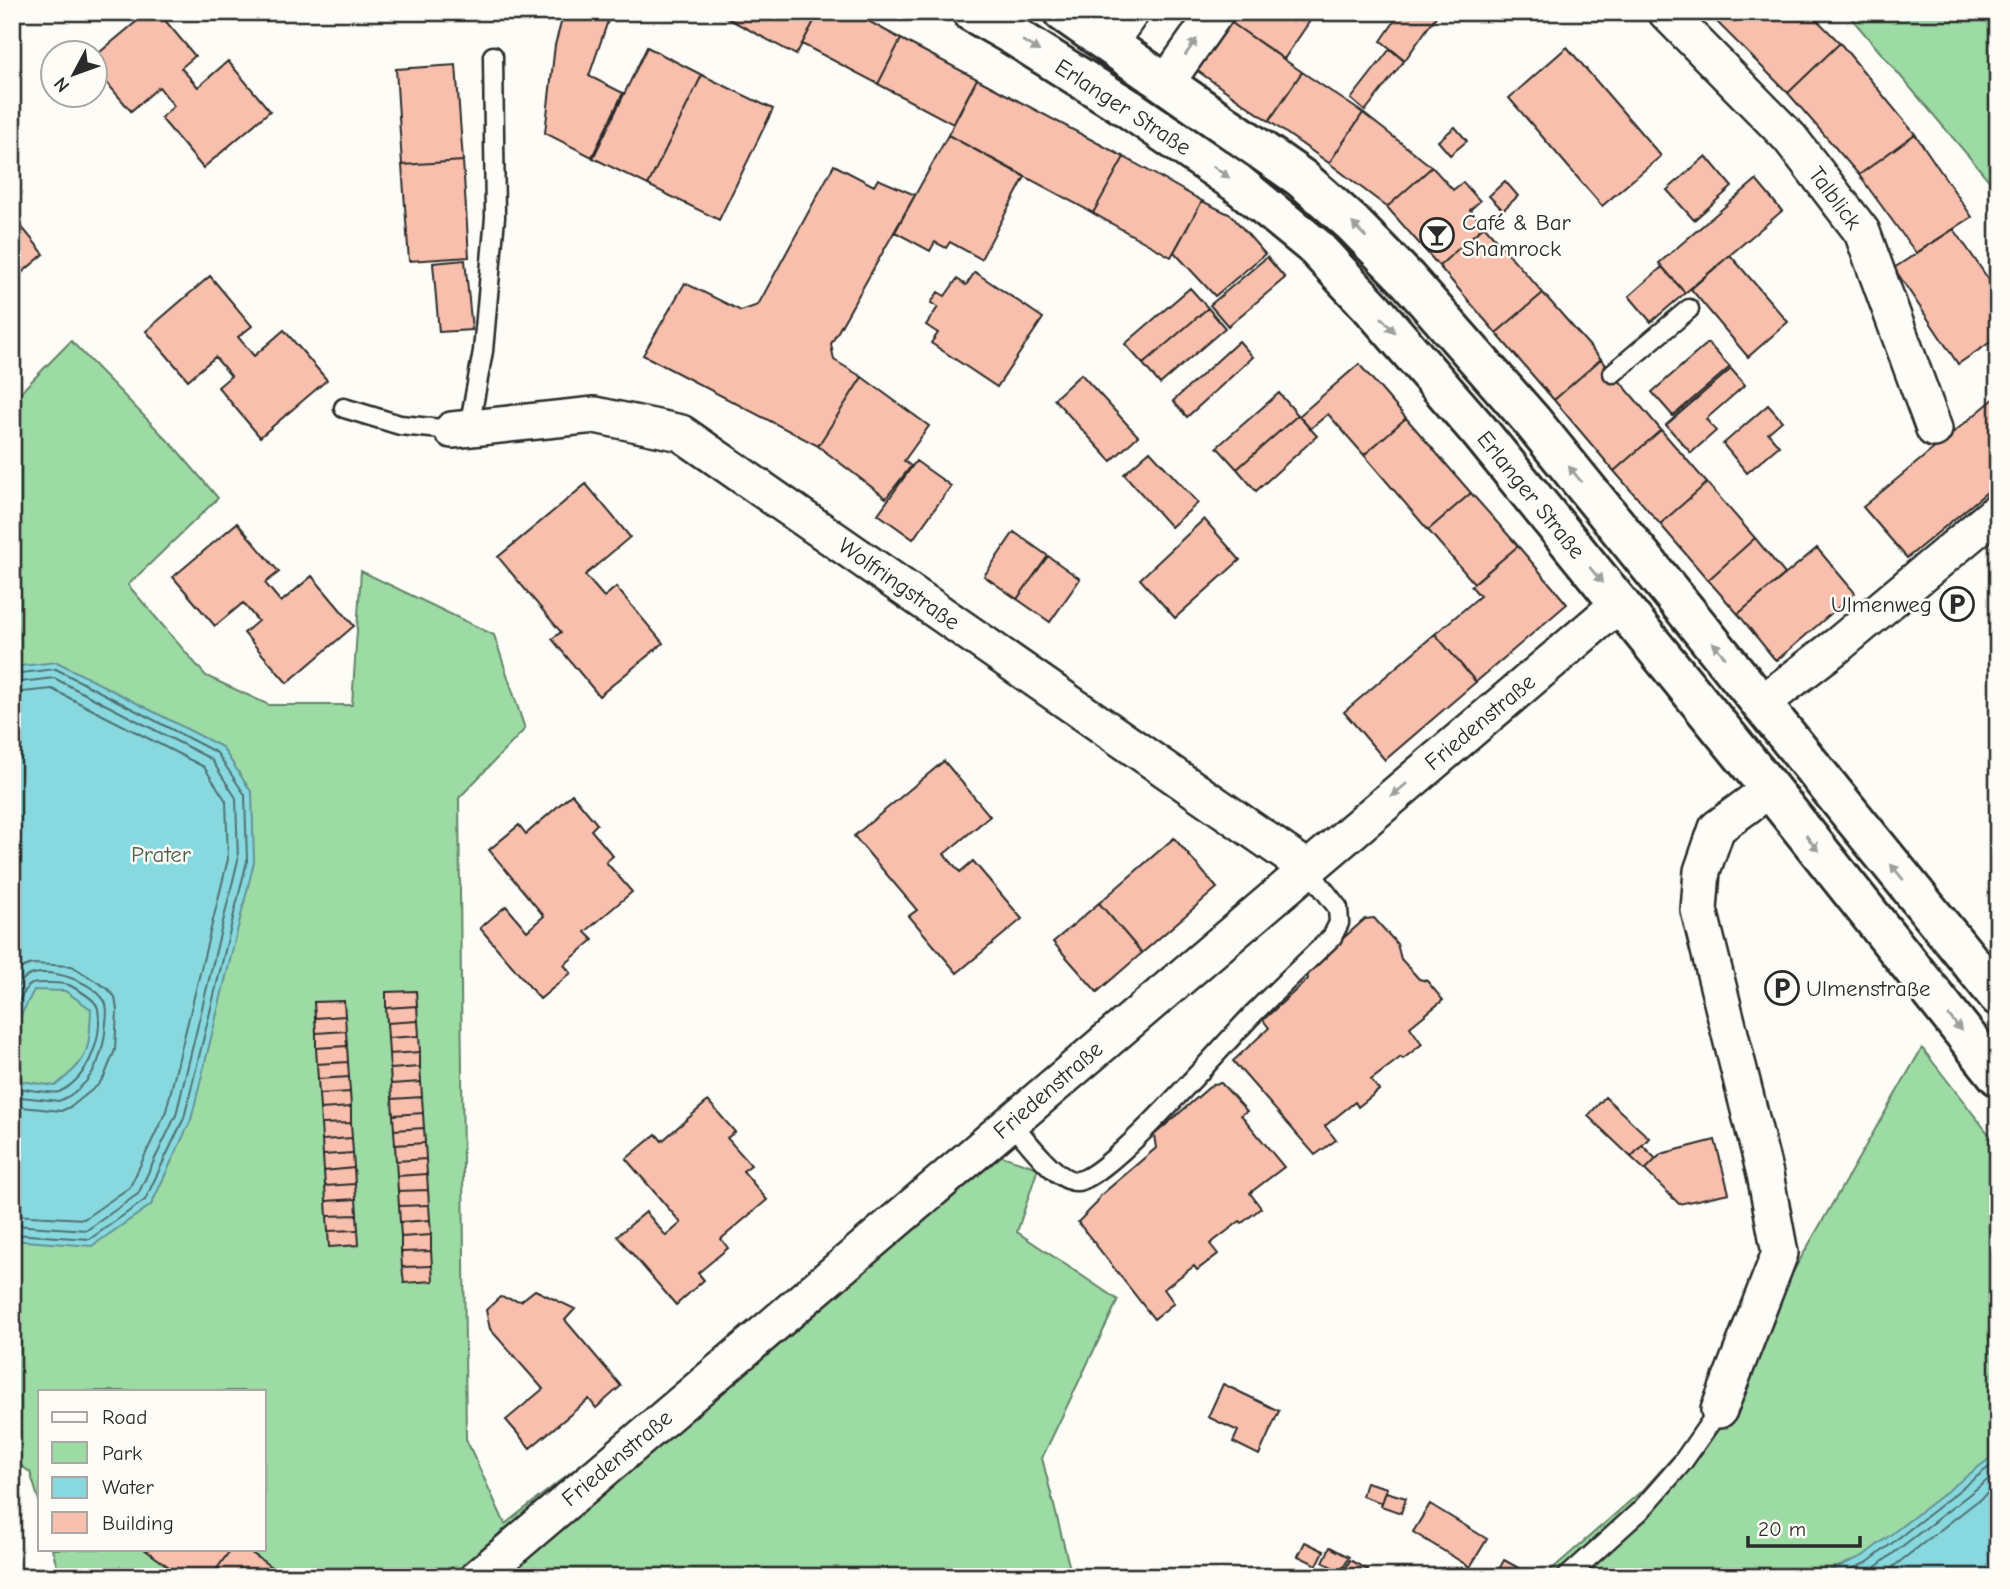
<svg xmlns="http://www.w3.org/2000/svg" width="2010" height="1589" font-family="'Comic Neue',sans-serif">
<style>
.green{fill:#9cdba4;stroke:#648368;stroke-width:2}
.water{fill:#88d9df;stroke:#639397;stroke-width:2}
.lines{fill:none;stroke-linecap:round;stroke-linejoin:round}
.shore{stroke:#507173;stroke-width:2}
.building{fill:#f8c0ac;stroke:#2b2b2b;stroke-width:2}
.lane-casing{stroke:#2b2b2b;stroke-width:23}
.street-casing{stroke:#2b2b2b;stroke-width:40}
.primary-casing{stroke:#2b2b2b;stroke-width:44}
.lane{stroke:#fdfcf7;stroke-width:18}
.street{stroke:#fdfcf7;stroke-width:35}
.primary{stroke:#fdfcf7;stroke-width:38}
.oneway{fill:#9e9e9b}
.labels{text-anchor:middle;dominant-baseline:central;stroke-width:5;stroke-linejoin:round;paint-order:stroke}
.street-label{font-size:23px;fill:#2b2b2b;stroke:#fdfcf7}
.poi-label{font-size:23px;fill:#2b2b2b;stroke:#fdfcf7;text-anchor:start}
.park-label{font-size:23px;fill:#4d604f;stroke:#fdfcf7}
</style>
<rect width="100%" height="100%" fill="#fdfcf7"/>
<filter id="ink" filterUnits="userSpaceOnUse"><feTurbulence type="fractalNoise" baseFrequency=".0143" numOctaves="2"/><feDisplacementMap in="SourceGraphic" scale="14" xChannelSelector="R" yChannelSelector="G"/><feConvolveMatrix kernelMatrix="1 2 1 2 8 2 1 2 1" color-interpolation-filters="sRGB"/></filter>
<g filter="url(#ink)">
<!-- green -->
<path class="green" d="M1846 12H1998V195L1988 179Z
M71 341 177 450 218 498 128 585 206 676 269 705H352L361 571 494 635 525 729 459 798 466 1439 505 1524 981 1149 1038 1168 1017 1232 1118 1300 1042 1458 1072 1577H60L52 1549H264V1391H40V1504L30 1472 12 1460V401Z
M1922 1048 1998 1146V1577H1543L1645 1488 1710 1416Z"/>
<!-- water -->
<path class="water" d="M57 662 222 747 252 793 254 862 191 1120 151 1205 92 1246 12 1240V1051L21 1081 55 1086C90 1058 89 1052 91 1009L65 991 34 990 19 1019 12 1040V667Z
M1998 1452V1562L1977 1577H1815L1863 1556Z"/>
<g class="lines">
<!-- shore -->
<path class="shore" d="M12 674 56 669 217 753 245 795 247 861 184 1118 145 1200 90 1239 12 1234
M12 683 54 678 211 759 236 798 238 860 176 1115 138 1194 87 1230 12 1225
M12 693 52 689 204 767 226 801 228 859 166 1111 130 1187 84 1219 12 1215
M12 976 21 968 32 964 72 966 108 989 115 997 117 1010 115 1050 104 1077 97 1086 72 1106 61 1111 12 1106
M12 998C16 990 20 980 28 976 48 966 95 982 105 1002 108 1008 107 1016 106 1023 104 1056 93 1087 59 1101L20 1097 12 1094
M12 1016C17 1008 23 988 32 984 37 982 64 983 69 985 77 989 97 1000 98 1009 103 1038 88 1079 59 1092 53 1094 44 1091 38 1091 25 1089 16 1090 12 1077
M1833 1577 1868 1562 1998 1460
M1856 1577 1873 1569 1998 1472
M1880 1577 1998 1485"/>
</g>
<!-- building -->
<path class="building" d="M148 12H158L195 56 181 68 198 87 228 61 270 111 203 168 161 118 174 106 159 87 131 111 94 68V57Z
M564 12H611L589 76 623 93 592 157 545 133 555 45Z
M716 12H819L796 55Z
M819 12H852L901 39 878 84 802 44Z
M1231 12H1316L1284 59 1226 19Z
M1401 12H1439L1405 60 1381 41Z
M1720 12H1809L1840 43 1788 93 1714 19Z
M1226 19 1302 72 1269 121 1192 67Z
M901 39 977 79 953 124 878 84Z
M1840 43 1915 134 1859 175 1788 93Z
M647 47 702 75 648 185 593 158Z
M1567 47 1661 156 1602 206 1509 98Z
M1390 49 1404 61 1365 111 1351 99Z
M456 65 463 161 402 165 396 69Z
M1302 72 1363 113 1329 163 1269 121Z
M702 75 773 109 719 220 648 185Z
M977 79 1124 157 1093 213 948 135Z
M1363 113 1432 167 1387 207 1329 163Z
M1455 127 1467 141 1450 155 1438 141Z
M1915 134 1972 217 1916 253 1859 175Z
M948 135 1025 177 981 259 950 242 946 248 935 242 930 251 895 232Z
M1706 156 1732 187 1694 220 1667 190Z
M1124 157 1202 201 1171 257 1093 213Z
M463 161 469 257 409 261 402 165Z
M834 165 874 186 878 179 915 195 831 344 834 360 862 377 818 446 643 355 685 283 741 311 758 305Z
M1432 167 1453 190 1463 182 1480 201 1470 210 1484 226 1439 266 1387 207Z
M1756 180 1782 211 1685 293 1659 263Z
M1505 181 1518 196 1503 210 1489 196Z
M1202 201 1231 215 1265 254 1215 296 1174 252Z
M12 215 44 254 12 281Z
M1484 226 1543 293 1496 333 1439 266Z
M1954 229 1998 293V337L1958 364 1894 268Z
M1730 255 1788 322 1748 357 1691 289Z
M1267 257 1285 278 1228 326 1210 305Z
M465 260 472 330 439 332 433 263Z
M1662 267 1685 293 1651 322 1629 296Z
M975 272 1043 318 997 387 931 343 938 333 926 325 938 307 931 303 938 292 945 296 957 279 966 285Z
M210 276 252 326 238 337 254 356 284 330 327 380 260 437 218 387 231 376 215 357 188 380 146 331Z
M1190 288 1208 308 1143 364 1125 344Z
M1543 293 1601 359 1554 400 1496 333Z
M1208 308 1225 328 1160 384 1143 364Z
M1239 341 1253 357 1187 417 1173 401Z
M1708 343 1730 367 1673 416 1652 392Z
M1601 359 1661 430 1614 471 1554 400Z
M1359 364 1406 418 1364 455 1328 414 1310 429 1299 416Z
M1731 369 1745 385 1706 419 1716 431 1691 453 1666 425Z
M1081 374 1138 436 1111 461 1054 399Z
M862 377 929 426 904 461 911 466 886 498 818 446Z
M1279 393 1298 415 1237 469 1217 447Z
M1995 398 1998 401V483L1907 558 1863 507Z
M1768 405 1782 421 1768 433 1779 446 1747 473 1723 444Z
M1298 415 1317 436 1256 491 1237 469Z
M1406 418 1471 493 1428 530 1364 455Z
M1661 430 1707 483 1660 524 1614 471Z
M1150 451 1198 503 1171 527 1124 474Z
M916 461 951 486 913 539 878 514Z
M1707 483 1755 538 1708 580 1660 524Z
M586 484 630 537 585 575 604 597 616 587 663 643 599 696 552 639 561 632 498 557Z
M1471 493 1518 546 1474 583 1428 530Z
M1204 519 1240 560 1175 618 1140 579Z
M237 523 279 572 265 583 281 602 312 576 354 626 287 683 244 633 258 621 243 603 215 626 173 577Z
M1014 532 1048 556 1017 599 984 576Z
M1755 538 1785 574 1738 614 1708 580Z
M1518 546 1567 604 1476 682 1435 634 1480 596 1471 586Z
M1817 548 1855 593 1776 661 1738 614Z
M1048 556 1080 579 1050 622 1017 599Z
M1435 634 1476 682 1385 760 1344 712Z
M944 761 990 816 944 854 960 872 973 861 1022 919 957 973 909 916 917 910 854 836Z
M572 794 597 824 591 830 613 856 606 862 632 892 585 932 593 940 564 965 571 973 540 999 480 928 506 906 527 931 544 916 489 850 519 825 526 834Z
M1174 838 1217 888 1142 953 1099 903Z
M1099 903 1142 953 1097 992 1053 942Z
M1374 918 1397 944 1401 959 1419 979 1427 981 1443 1000 1410 1027 1422 1044 1403 1059 1401 1057 1371 1080 1379 1090 1358 1107 1355 1102 1325 1126 1336 1140 1315 1155 1233 1061 1269 1028 1263 1020 1308 979 1307 970 1365 919Z
M416 991 417 1006 386 1008V992Z
M344 1001 345 1016 315 1018 314 1002Z
M417 1006 418 1021 387 1023 386 1008Z
M345 1016 346 1031 316 1033 315 1018Z
M418 1021 419 1036 388 1038 387 1023Z
M346 1031 347 1046 316 1048V1033Z
M419 1036 420 1052 389 1054 388 1038Z
M347 1046 348 1062 317 1064 316 1048Z
M420 1052V1067L390 1069 389 1054Z
M348 1062 349 1077 318 1079 317 1064Z
M420 1067 421 1082 391 1084 390 1069Z
M349 1077 350 1092 319 1094 318 1079Z
M421 1082 422 1097 392 1099 391 1084Z
M1221 1083 1247 1111 1241 1115 1284 1167 1250 1193 1261 1208 1242 1223 1240 1221 1210 1244 1218 1254 1197 1270 1194 1266 1164 1289 1174 1303 1154 1319 1078 1222 1096 1204 1100 1196 1156 1148 1154 1135 1213 1084Z
M350 1092 351 1107 320 1109 319 1094Z
M422 1097 423 1113 393 1115 392 1099Z
M1605 1097 1649 1138 1631 1157 1588 1116Z
M708 1101 735 1132 727 1138 751 1165 743 1171 767 1200 721 1239 728 1248 698 1273 704 1280 676 1305 617 1236 646 1212 666 1236 681 1223 626 1159 656 1134 662 1141Z
M351 1107V1123L321 1124 320 1109Z
M423 1113 424 1128 394 1130 393 1115Z
M351 1123 352 1138 322 1140 321 1124Z
M424 1128 425 1143 395 1145 394 1130Z
M352 1138 353 1153 323 1155 322 1140Z
M1715 1140 1729 1193 1679 1204 1645 1170 1661 1154Z
M425 1143 426 1159 396 1161 395 1145Z
M1642 1145 1656 1159 1645 1170 1631 1157Z
M353 1153 354 1168 324 1171 323 1155Z
M426 1159 427 1174 397 1176 396 1161Z
M354 1168 355 1184 325 1186 324 1171Z
M427 1174 428 1190 398 1191 397 1176Z
M355 1184 356 1199 326 1201 325 1186Z
M428 1190 429 1205 399 1206 398 1191Z
M356 1199 357 1215 327 1216 326 1201Z
M429 1205 430 1220 400 1222 399 1206Z
M357 1215 358 1230 328 1231 327 1216Z
M430 1220 431 1235 401 1237 400 1222Z
M358 1230 359 1245 329 1247 328 1231Z
M431 1235V1251L401 1252V1237Z
M431 1251 432 1266 402 1267 401 1252Z
M432 1266 433 1281 404 1283 402 1267Z
M535 1290 575 1309 565 1320 621 1386 596 1408 589 1399 530 1448 506 1420 543 1389 490 1329 486 1310 500 1297 521 1301Z
M1223 1384 1279 1411 1259 1455 1233 1442 1238 1431 1208 1417Z
M1366 1482 1387 1488 1382 1503 1362 1496Z
M1386 1492 1406 1498 1401 1513 1381 1506Z
M1430 1504 1487 1539 1470 1567 1413 1532Z
M1305 1542 1324 1551 1317 1565 1298 1556Z
M1330 1547 1349 1557 1341 1572 1323 1562Z
M144 1549H231L211 1577H183Z
M231 1549H246L285 1577H211Z
M1350 1560 1368 1570 1365 1577H1347L1343 1574Z
M1504 1560 1526 1572 1524 1577H1495Z"/>
<g class="lines">
<!-- lane casing -->
<g class="lane-casing">
<path id="lane" d="M1613 373 1689 309
M344 408 400 425 452 430
M469 428 483 351 495 217 493 56
M1011 1122C1024 1137 1057 1183 1077 1181 1109 1179 1226 1041 1255 1012 1280 987 1306 962 1332 937L1339 923 1338 908 1307 868
M1567 1577 1641 1510 1682 1463 1719 1410"/>
</g>
<!-- street casing -->
<g class="street-casing">
<path id="street" d="M1666 12 1790 138 1862 232 1934 429
M1109 43 1131 12
M1166 83 1216 12
M452 430 595 415 681 433 1307 868
M1762 703 1838 645 1998 511
M1719 1410 1780 1253 1765 1174 1699 910 1702 871 1717 828 1770 789
M478 1577 1620 603"/>
</g>
<!-- primary casing -->
<g class="primary-casing">
<path id="primary" d="M972 12 1014 36 1128 108 1237 183 1314 246 1374 310 1479 431 1770 789 1998 1076
M1063 12 1301 178 1352 223 1407 279 1532 421 1998 996"/>
</g>
<!-- lane -->
<use href="#lane" class="lane"/>
<!-- street -->
<use href="#street" class="street"/>
<!-- primary -->
<use href="#primary" class="primary"/>
</g>
<!-- one-way arrows -->
<defs><path id="oneway-solid" d="M-6-.8H1V-3.2L6.5 0L1 3.2V.8H-6Z" transform="scale(1.75)"/></defs>
<g class="oneway">
<use href="#oneway-solid" transform="translate(1031 46) rotate(32)"/>
<use href="#oneway-solid" transform="translate(1191 47) rotate(-55)"/>
<use href="#oneway-solid" transform="translate(1221 172) rotate(35)"/>
<use href="#oneway-solid" transform="translate(1359 230) rotate(-134)"/>
<use href="#oneway-solid" transform="translate(1388 325) rotate(49)"/>
<use href="#oneway-solid" transform="translate(1575 474) rotate(-129)"/>
<use href="#oneway-solid" transform="translate(1596 575) rotate(51)"/>
<use href="#oneway-solid" transform="translate(1719 650) rotate(-129)"/>
<use href="#oneway-solid" transform="translate(1399 790) rotate(140)"/>
<use href="#oneway-solid" transform="translate(1812 843) rotate(52)"/>
<use href="#oneway-solid" transform="translate(1897 872) rotate(-129)"/>
<use href="#oneway-solid" transform="translate(1955 1023) rotate(51)"/>
</g>
</g>
<!-- icons -->
<defs>
<g id="bar-ring" transform="scale(1.75)"><circle r="9.5" fill="#fdfcf7" stroke="#2b2b2b" stroke-width="1.5"/><path d="M-6-5H6L.8 .8V4.5H3.5V6h-7V4.5H-.8V.8Z" fill="#2b2b2b"/></g>
<g id="parking-ring" transform="scale(1.75)"><circle r="9.5" fill="#fdfcf7" stroke="#2b2b2b" stroke-width="1.5"/><path d="M-3.5-5.5H1a3.5 3.5 0 0 1 0 7H-1V5.5H-3.5ZM-1-3.4V-.6H.8a1.4 1.4 0 0 0 0-2.8Z" fill="#2b2b2b"/></g>
</defs>
<g fill-rule="evenodd">
<use href="#bar-ring" x="1437" y="235"/>
<use href="#parking-ring" x="1957" y="604"/>
<use href="#parking-ring" x="1782" y="988"/>
</g>
<g class="labels">
<!-- street labels -->
<g class="street-label">
<text transform="translate(1123 107) rotate(33)">Erlanger Straße</text>
<text transform="translate(1835 198) rotate(53)">Talblick</text>
<text transform="translate(1531 495) rotate(51)">Erlanger Straße</text>
<text transform="translate(899 584) rotate(35)">Wolfringstraße</text>
<text transform="translate(1480 722) rotate(-40)">Friedenstraße</text>
<text transform="translate(1048 1090) rotate(-41)">Friedenstraße</text>
<text transform="translate(617 1458) rotate(-40)">Friedenstraße</text>
</g>
<!-- poi labels -->
<g class="poi-label">
<text x="1462" y="222">Café &amp; Bar<tspan x="1462" dy="26">Shamrock</tspan></text>
<text x="1932" y="604" text-anchor="end">Ulmenweg</text>
<text x="1806" y="988">Ulmenstraße</text>
</g>
<!-- park labels -->
<g class="park-label">
<text x="161" y="854">Prater</text>
</g>
</g>
<!-- margin -->
<rect width="2010" height="1589" fill="none" stroke="#fdfcf7" stroke-width="42"/>
<rect x="21" y="21" width="1968" height="1547" fill="none" stroke="#2b2b2b" stroke-width="2.5" filter="url(#ink)"/>
<!-- legend -->
<rect x="38" y="1390" width="228" height="161" fill="#fdfcf7" stroke="#a9a8a5" stroke-width="2"/>
<rect x="52" y="1412" width="35" height="10" fill="#fdfcf7" stroke="#a9a8a5" stroke-width="2"/>
<text x="102" y="1424" font-size="21" fill="#2b2b2b">Road</text>
<rect x="52" y="1442" width="35" height="21" fill="#9cdba4" stroke="#a9a8a5" stroke-width="2"/>
<text x="102" y="1460" font-size="21" fill="#2b2b2b">Park</text>
<rect x="52" y="1477" width="35" height="21" fill="#88d9df" stroke="#a9a8a5" stroke-width="2"/>
<text x="102" y="1494" font-size="21" fill="#2b2b2b">Water</text>
<rect x="52" y="1512" width="35" height="21" fill="#f8c0ac" stroke="#a9a8a5" stroke-width="2"/>
<text x="102" y="1530" font-size="21" fill="#2b2b2b">Building</text>
<!-- north arrow -->
<g transform="translate(74 74) rotate(229)"><circle r="33" fill="#fdfcf7" stroke="#a9a8a5" stroke-width="2"/>
<path d="M0-5L12 26L0 18L-12 26Z" fill="#2b2b2b"/>
<text y="-10" font-size="19" font-weight="bold" text-anchor="middle" fill="#2b2b2b">N</text>
</g>
<!-- scale -->
<path d="M1748 1536v10h112v-10" fill="none" stroke="#2b2b2b" stroke-width="3.5"/>
<text x="1758" y="1536" font-size="21" fill="#2b2b2b" stroke="#fdfcf7" stroke-width="5" paint-order="stroke">20 m</text>
</svg>
